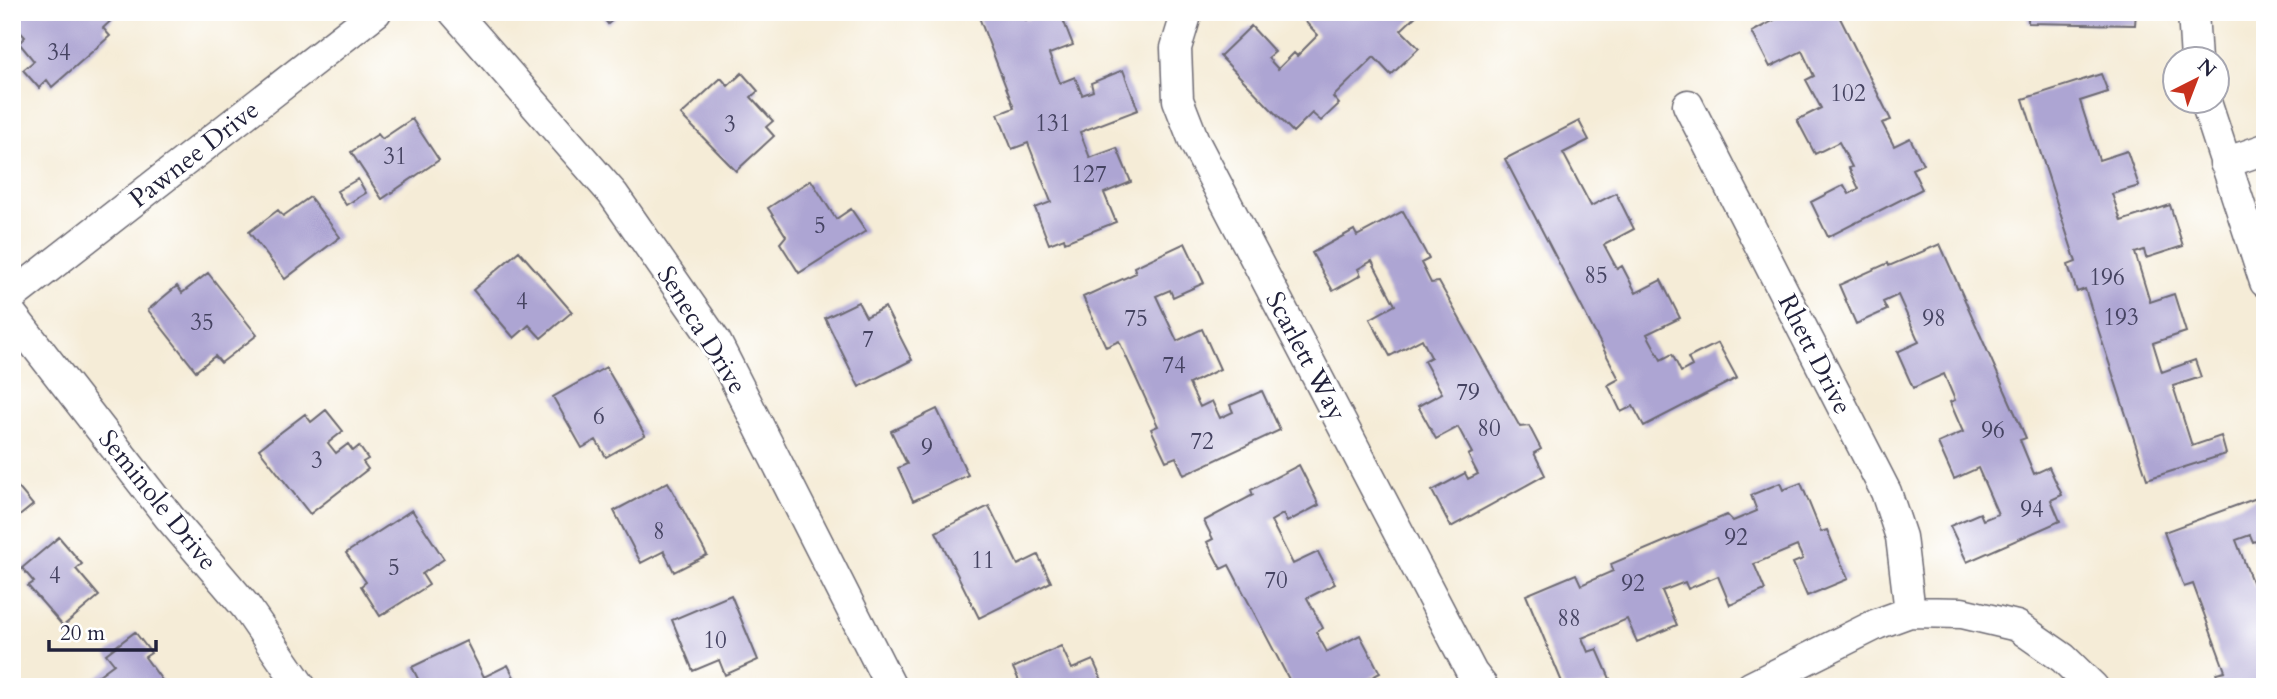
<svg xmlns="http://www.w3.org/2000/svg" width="2277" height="699" font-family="Cardo,serif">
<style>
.building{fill:#ada5d3}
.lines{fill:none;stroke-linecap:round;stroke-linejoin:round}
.minor-casing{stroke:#6c6972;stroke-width:33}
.minor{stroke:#fff;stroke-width:30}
.labels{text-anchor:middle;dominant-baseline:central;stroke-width:6;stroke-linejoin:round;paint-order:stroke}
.number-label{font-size:23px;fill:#454361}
.street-label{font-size:26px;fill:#22223b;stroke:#fff}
</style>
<rect width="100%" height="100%" fill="#fff"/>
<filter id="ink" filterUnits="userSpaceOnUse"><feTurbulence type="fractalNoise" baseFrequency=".0143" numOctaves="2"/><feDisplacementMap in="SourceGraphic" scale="14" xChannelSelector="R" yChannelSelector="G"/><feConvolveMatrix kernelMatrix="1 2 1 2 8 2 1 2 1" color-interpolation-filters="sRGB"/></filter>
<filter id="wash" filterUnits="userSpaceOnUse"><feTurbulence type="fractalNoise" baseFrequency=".00686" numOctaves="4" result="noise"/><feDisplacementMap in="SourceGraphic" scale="28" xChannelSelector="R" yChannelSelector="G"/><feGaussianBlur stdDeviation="1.57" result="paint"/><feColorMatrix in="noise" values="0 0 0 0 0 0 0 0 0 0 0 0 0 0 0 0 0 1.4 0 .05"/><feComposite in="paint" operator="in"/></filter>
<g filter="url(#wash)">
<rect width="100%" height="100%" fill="#f5ecd7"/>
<g id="blocks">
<!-- building -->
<path class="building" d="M15 12H111L115 17 103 28 110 36 52 87 47 80 39 88 23 70 34 61 19 43 25 37 12 23V14Z
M599 12H622L608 24Z
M977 12H1023L1026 20 1045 12H1060L1073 45 1049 54 1060 83 1075 77 1082 95 1093 91 1091 83 1123 70 1138 110 1080 132 1090 158 1117 148 1131 182 1104 193 1116 222 1065 242 1064 238 1049 244 1035 208 1051 202 1028 143 1012 149 998 114 1014 108Z
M1301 12H1420L1401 30 1419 48 1391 75 1374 57 1333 97 1339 104 1321 121 1312 113 1293 132 1220 56 1251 26 1275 52 1268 58 1278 69 1294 53 1297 56 1318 35 1299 15Z
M1772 12H1837L1891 120 1882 123 1894 146 1910 138 1923 164 1912 169 1922 189 1828 237 1811 202 1844 185 1849 194 1859 189 1849 168 1852 167 1839 142 1815 154 1797 120 1821 108 1806 80 1814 76 1802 51 1770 67 1752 32 1776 19Z
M2028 12H2136L2135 25 2028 23Z
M742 73 758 91 751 97 773 121 766 127 774 136 736 171 681 115 721 78 728 86Z
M2101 74 2108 92 2080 101 2099 160 2127 151 2139 186 2112 194 2121 221 2170 205 2183 246 2146 258 2144 250 2135 253 2150 302 2174 294 2186 332 2153 343 2162 372 2195 360 2201 377 2173 386 2192 446 2221 436 2226 454 2147 479 2085 289 2077 292 2068 265 2076 262 2023 99Z
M412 119 439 160 382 199 351 152 378 134 382 139Z
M1579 121 1589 140 1563 153 1591 206 1616 193 1634 229 1604 245 1617 269 1622 266 1636 293 1661 280 1680 318 1647 334 1661 360 1672 354 1681 372 1692 366 1688 358 1718 343 1737 378 1644 426 1633 406 1621 412 1608 385 1619 379 1505 159Z
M358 179 366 193 346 205 337 191Z
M811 180 836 219 851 209 866 231 799 273 780 243 786 236 768 208Z
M310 197 340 237 285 279 249 232 278 210 283 216Z
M1403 211 1429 259 1421 263 1431 283 1439 282 1520 427 1529 426 1541 449 1534 453 1545 475 1451 527 1432 491 1465 473 1468 479 1478 474 1468 455 1472 453 1458 427 1436 439 1418 406 1442 393 1424 361 1431 357 1422 339 1390 356 1370 319 1395 305 1372 261 1358 269 1361 275 1333 291 1312 253 1354 230 1357 236Z
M1185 243 1204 283 1173 297 1170 290 1156 296 1177 341 1202 329 1220 369 1189 384 1200 407 1212 401 1220 418 1233 412 1230 405 1262 391 1280 430 1184 475 1176 457 1166 461 1151 429 1158 426 1119 341 1106 347 1083 297 1136 273 1134 267Z
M1940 244 2026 438 2020 440 2034 474 2049 467 2062 495 2051 500 2060 521 1967 562 1950 526 1980 513 1983 520 1998 514 1978 468 1954 479 1938 443 1963 432 1950 402 1955 400 1944 374 1913 388 1897 352 1919 342 1898 295 1883 302 1887 310 1856 324 1839 285 1888 263 1889 266Z
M519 251 572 312 541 338 529 325 514 338 473 290Z
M208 273 257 335 221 363 215 356 196 371 148 310 177 286 182 293Z
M858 302 866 317 885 307 912 360 859 387 825 318Z
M606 367 645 435 606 457 596 440 582 448 553 397Z
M937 409 968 475 913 501 898 468 907 464 891 431Z
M326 410 343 431 328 443 336 453 348 444 353 451 359 446 368 459 363 462 368 469 310 514 259 449 305 414 311 422Z
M1299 465 1319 505 1287 522 1283 514 1271 521 1293 564 1318 552 1335 584 1307 598 1323 628 1316 632 1327 652 1360 635 1380 673 1353 687H1293L1229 565 1221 569 1207 542 1213 539 1204 521 1253 495 1251 490Z
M12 480 33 505 12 522Z
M668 482 707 555 674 572 664 551 641 563 614 511Z
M1780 483 1783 490 1801 483 1821 532 1827 530 1848 579 1807 596 1793 563 1803 559 1797 546 1754 564 1765 590 1730 605 1718 576 1688 589 1685 582 1662 591 1677 625 1637 642 1627 619 1582 638 1588 652 1597 649 1611 681 1598 687H1564L1526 595 1576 574 1581 585 1613 571 1611 564 1727 515 1733 521 1757 511 1751 495Z
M2265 495V538L2253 542 2250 535 2236 540 2254 587 2265 583V626L2261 627 2265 638V687H2221L2216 673 2225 671 2193 584 2184 587 2164 532Z
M989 506 1018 565 1038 555 1051 582 979 618 936 532Z
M412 510 444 559 422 574 429 585 380 616 361 586 366 582 346 553Z
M59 537 82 564 76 569 99 596 63 626 28 586 34 582 22 568Z
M731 595 758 660 725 675 719 660 693 671 672 620Z
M135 632 151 653 145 657 167 687H102L95 678 114 664 106 654Z
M466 641 484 677 508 665 519 687H422L412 667Z
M1061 646 1072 669 1093 660 1105 687H1022L1013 668Z"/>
</g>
</g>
<g filter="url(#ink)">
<use href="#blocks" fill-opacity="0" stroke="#6c6972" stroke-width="2"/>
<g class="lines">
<!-- minor casing -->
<g class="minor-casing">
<path id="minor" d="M454 12 613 194 716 342 891 687
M1187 12 1176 48 1178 100 1194 141 1472 673 1483 687
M2193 12 2196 60
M2206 102 2265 282
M1688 105 1886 492 1901 537 1910 612
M2225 163 2265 149
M12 296 376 12
M12 315 169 517 246 607 301 687
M1751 687 1877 624 1910 612 1962 613 2017 626 2063 658 2093 687"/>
</g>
<!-- minor -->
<use href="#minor" class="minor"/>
</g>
</g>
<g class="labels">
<!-- number labels -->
<g class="number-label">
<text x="59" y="52">34</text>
<text x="1848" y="93">102</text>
<text x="1053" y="123">131</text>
<text x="730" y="124">3</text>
<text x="395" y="156">31</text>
<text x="1089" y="174">127</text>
<text x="820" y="225">5</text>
<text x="1596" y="275">85</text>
<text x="2107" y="277">196</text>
<text x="522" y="301">4</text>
<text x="2121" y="317">193</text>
<text x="1136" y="318">75</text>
<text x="1934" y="318">98</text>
<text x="202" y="322">35</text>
<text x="868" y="339">7</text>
<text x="1174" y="365">74</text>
<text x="1468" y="392">79</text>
<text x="599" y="416">6</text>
<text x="1489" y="428">80</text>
<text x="1993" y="430">96</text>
<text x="1202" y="441">72</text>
<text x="927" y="447">9</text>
<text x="317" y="460">3</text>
<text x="2032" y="509">94</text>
<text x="659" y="531">8</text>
<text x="1736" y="537">92</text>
<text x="983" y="560">11</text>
<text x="394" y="567">5</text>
<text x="55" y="575">4</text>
<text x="1276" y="580">70</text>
<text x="1633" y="583">92</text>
<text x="1569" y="618">88</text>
<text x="715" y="640">10</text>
</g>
<!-- street labels -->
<g class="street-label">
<text transform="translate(194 154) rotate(-38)">Pawnee Drive</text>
<text transform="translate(702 330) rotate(58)">Seneca Drive</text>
<text transform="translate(1815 354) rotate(63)">Rhett Drive</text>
<text transform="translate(1306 356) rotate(62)">Scarlett Way</text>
<text transform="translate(158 500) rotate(51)">Seminole Drive</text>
</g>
</g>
<!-- margin -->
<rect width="2277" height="699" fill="none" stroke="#fff" stroke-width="42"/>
<!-- north arrow -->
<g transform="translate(2196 80) rotate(42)"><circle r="33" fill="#ffffff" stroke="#a7a7b1" stroke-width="2"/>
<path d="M0-5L12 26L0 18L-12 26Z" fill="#c8321e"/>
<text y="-10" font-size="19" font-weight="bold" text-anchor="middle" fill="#22223b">N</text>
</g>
<!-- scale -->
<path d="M49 640v10h107v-10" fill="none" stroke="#22223b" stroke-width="3.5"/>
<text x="60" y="640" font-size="21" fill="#22223b" stroke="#ffffff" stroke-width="5" paint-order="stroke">20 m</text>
</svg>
